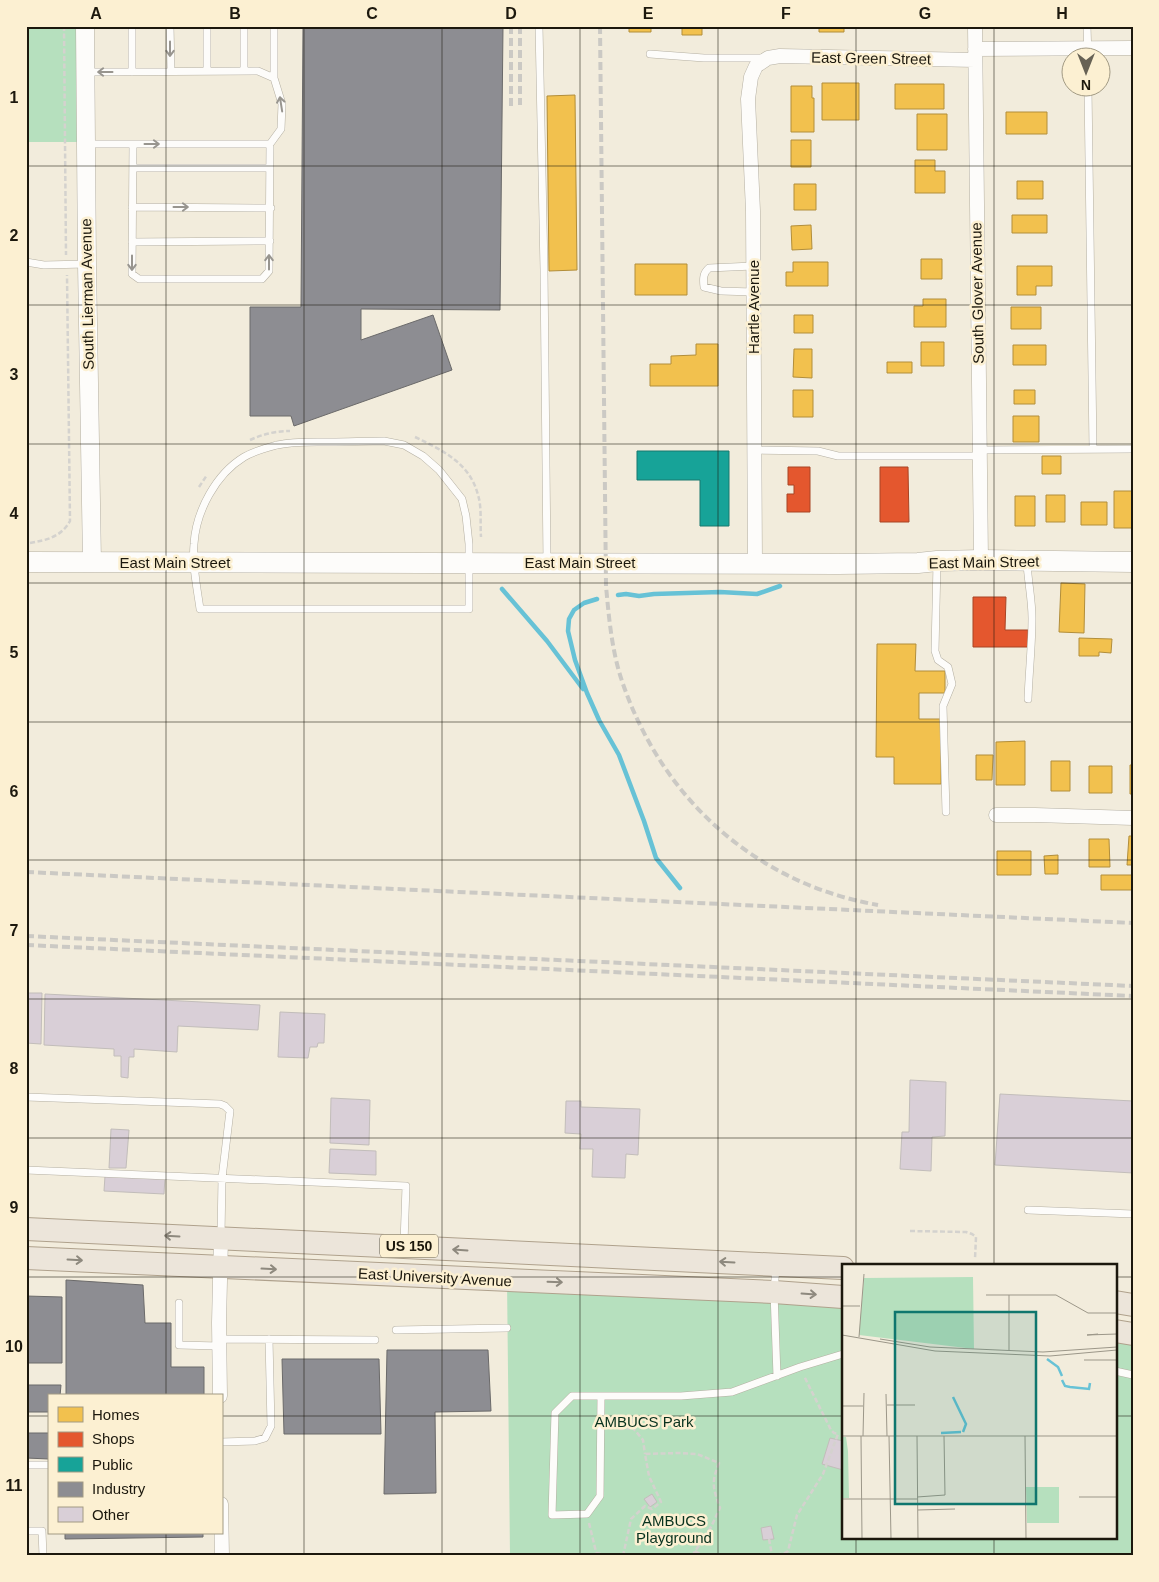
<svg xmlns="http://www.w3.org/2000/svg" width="1159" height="1582" font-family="Helvetica,sans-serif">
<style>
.green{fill:#b6e0be}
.homes{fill:#f2c14e;stroke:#b28e3a}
.shops{fill:#e4572e;stroke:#a84424}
.public{fill:#17a398;stroke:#18796e}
.industry{fill:#8d8d92;stroke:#6b6a6a}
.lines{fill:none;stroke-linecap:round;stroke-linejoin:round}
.stream{stroke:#67c2d6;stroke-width:4.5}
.building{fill:#d9cfd7;stroke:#c2bdba}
.service-casing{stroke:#b4afa2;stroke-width:8}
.minor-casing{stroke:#b4afa2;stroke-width:15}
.tertiary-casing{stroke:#b4afa2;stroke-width:19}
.secondary-casing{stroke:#b4afa2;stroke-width:21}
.primary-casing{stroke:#afa18c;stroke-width:24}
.path{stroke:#d4d2ce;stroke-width:2.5;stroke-dasharray:5 2.5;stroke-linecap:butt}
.service{stroke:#fdfcfa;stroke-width:7}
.minor{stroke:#fdfcfa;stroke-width:14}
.tertiary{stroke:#fdfcfa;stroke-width:18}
.secondary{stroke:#fdfcfa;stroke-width:20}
.primary{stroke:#ece5da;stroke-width:22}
.rail{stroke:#cbc9c4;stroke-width:4;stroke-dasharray:8 4;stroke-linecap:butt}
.oneway{stroke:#98958f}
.oneway2{stroke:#8e897e}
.grid{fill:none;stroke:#1c180d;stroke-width:1;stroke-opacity:0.55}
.labels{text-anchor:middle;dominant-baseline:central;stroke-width:5;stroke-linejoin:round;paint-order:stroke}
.shield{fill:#fcf0d2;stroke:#5f5948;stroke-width:1}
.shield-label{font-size:14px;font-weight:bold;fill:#1c180d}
.street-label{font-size:15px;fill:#1c180d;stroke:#fcf0d2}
.park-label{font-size:15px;fill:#08321e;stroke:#fcf0d2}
.inset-river{fill:none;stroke:#67c2d6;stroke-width:2.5}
.inset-road{fill:none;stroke:#9c9789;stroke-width:1}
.view{fill:#0f766e;fill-opacity:0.15;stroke:#0f766e;stroke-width:2.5}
.inset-edge{fill:none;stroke:#1c180d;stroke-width:2.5}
.neatline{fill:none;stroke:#1c180d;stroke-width:2}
.grid-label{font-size:16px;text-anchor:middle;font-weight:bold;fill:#1c180d}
</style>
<rect width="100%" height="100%" fill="#f2ecdc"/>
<!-- green -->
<path class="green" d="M26 26H78L79 142H26Z
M507 1280 843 1297V1538H1115V1331L1133 1334V1556H510Z"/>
<!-- homes -->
<path class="homes" d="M629 26H651V32H629Z
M682 26H702V35H682Z
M819 26H844V32H819Z
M822 83H859V120H822Z
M895 84H944V109H895Z
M791 86H812V98H814V132H791Z
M575 95 577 270 549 271 547 96Z
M1006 112H1047V134H1006Z
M917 114H947V150H917Z
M791 140H811V167H791Z
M915 160H935V171H945V193H915Z
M1017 181H1043V199H1017Z
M794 184H816V210H794Z
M1012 215H1047V233H1012Z
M811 225 812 249 792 250 791 226Z
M921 259H942V279H921Z
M793 262H828V286H786V272H793Z
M635 264H687V295H635Z
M1017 266H1052V286H1036V295H1017Z
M923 299H946V327H914V306H923Z
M1011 307H1041V329H1011Z
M794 315H813V333H794Z
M921 342H944V366H921Z
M696 344H718V386H650V364H671V356L696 355Z
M1013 345H1046V365H1013Z
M794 349H812V378L793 377Z
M887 362H912V373H887Z
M793 390H813V417H793Z
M1014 390H1035V404H1014Z
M1013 416H1039V442H1013Z
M1042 456H1061V474H1042Z
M1114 491H1133V528H1114Z
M1046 495H1065V522H1046Z
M1015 496H1035V526H1015Z
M1081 502H1107V525H1081Z
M1061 583 1085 584 1084 633 1059 632Z
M1079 638 1112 639 1111 653 1099 652V656H1079Z
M877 644H916L915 671H945V693H919V719H941V784H894V757H876Z
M1025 741V785H996V742Z
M976 755H993L992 780H976Z
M1051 761H1070V791H1051Z
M1130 765H1133V794H1130Z
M1089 766H1112V793H1089Z
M1129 836H1133V865H1127Z
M1089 839H1109L1110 867H1089Z
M997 851H1031V875H997Z
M1058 855V874H1045L1044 856Z
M1101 875H1133V890H1101Z"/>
<!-- shops -->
<path class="shops" d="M788 467H810V512H787V494H794V485H788Z
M880 467H908L909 522H880Z
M973 597H1006L1005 630H1028V647H973Z"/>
<!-- public -->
<path class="public" d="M637 451H729V526H700V480H637Z"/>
<!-- industry -->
<path class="industry" d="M303 26H503L500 310 361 309V340L433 315 452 370 294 426 291 416H250V307H301Z
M66 1280 143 1285 145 1323H171V1367H204V1396H66Z
M26 1296 62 1297V1363H26Z
M387 1350H488L491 1411 435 1412 436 1493 384 1494Z
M282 1359H379L381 1434H284Z
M26 1385H61L60 1396H49V1412H26Z
M26 1433H49V1459L26 1458Z
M65 1533H203V1537L65 1539Z"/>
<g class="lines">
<!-- stream -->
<path class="stream" d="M502 589 547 641 583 689
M618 595 626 594 639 596 654 594 720 592 757 594 780 586
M597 599 584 603 574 610 569 619 568 631 575 660 587 693 599 720 619 755 644 821 656 858 680 888"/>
</g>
<!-- building -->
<path class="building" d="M26 993H42L41 1044 26 1043Z
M45 994 260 1005 258 1030 178 1026 177 1052 134 1049V1057H129L128 1078 121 1077V1056H114V1049L44 1045Z
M280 1012 325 1014 324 1043H318L317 1047H310L308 1058 278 1057Z
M910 1080 946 1082 945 1136 932 1137 931 1171 900 1169 902 1132H909Z
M1000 1094 1133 1101V1173L995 1165Z
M331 1098 370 1100 369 1145 330 1143Z
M566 1101H581V1107L640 1109 638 1155 626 1154 625 1178 592 1177 593 1149H580L581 1134 565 1133Z
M111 1129 129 1130 126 1168H109Z
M330 1149 376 1151V1175L329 1173Z
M105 1176 165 1177 164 1194 104 1191Z
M830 1438 843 1441V1470L822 1464Z
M652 1494 657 1502 650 1507 644 1499Z
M771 1526 774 1539 763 1540 761 1528Z"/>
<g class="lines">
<!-- service casing -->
<g class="service-casing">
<path id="service" d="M132 26V72
M170 26 171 71
M207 26V71
M539 26 544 270 547 562
M1087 26 1088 58
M650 54 704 58H765
M244 71V26
M274 78V26
M1088 88 1093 449
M86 144H270L281 129 282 104 274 78 258 71 86 72
M133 144 132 274 139 279H262L269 271 270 144
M133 168H270
M132 207 271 208
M132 242 270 241
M26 262 44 265 86 264
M753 266 709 268C703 273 703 279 704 287L721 291 753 292
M384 441 404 445 423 456 439 470 462 499 466 516 469 544V609H200C197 587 192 565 194 544 196 511 216 474 244 457 254 451 266 448 277 445 294 441 313 442 331 442 348 442 366 441 384 441Z
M754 450 818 451 838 456H979
M979 450 1133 449
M937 563 935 651 938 660 948 667 952 684 943 706 946 812
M1027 563C1028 581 1032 600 1032 618 1032 645 1029 672 1028 699
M26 1097 220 1104 225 1106 230 1111 222 1178 221 1235
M26 1170 406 1186 404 1243
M1028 1210 1133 1214
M776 1267 774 1292 777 1376
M179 1303V1345L219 1346
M396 1330 507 1328
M219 1339 375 1340
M1115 1371 1133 1375
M601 1397 600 1496 587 1514 552 1515 555 1413 572 1396H681L732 1392 800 1367 843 1354
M221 1442 255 1441 265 1438 271 1426 269 1339
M26 1465H49
M26 1531H42L43 1556"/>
</g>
<!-- minor casing -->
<g class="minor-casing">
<path id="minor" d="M975 26 981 560
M975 49 1133 48
M755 563 753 211 748 99 751 77 756 66 768 58 780 56 975 60
M996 815H1035L1133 818
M220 1396 219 1323 221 1238
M221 1504 222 1556"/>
</g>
<!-- tertiary casing -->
<g class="tertiary-casing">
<path id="tertiary" d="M85 26 87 264 92 562"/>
</g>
<!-- secondary casing -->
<g class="secondary-casing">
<path id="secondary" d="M26 562 838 564 918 563 937 561 981 560 1133 562"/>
</g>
<!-- primary casing -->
<g class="primary-casing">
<path id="primary" d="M26 1229 843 1268
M26 1258 774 1292 843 1297
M1115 1302 1133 1305
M1115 1331 1133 1334"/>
</g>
<!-- path -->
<path class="path" d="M64 26 66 255
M415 437C442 450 470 463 478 495 482 507 480 525 481 537
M250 440C263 434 276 431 290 431
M199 487 207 475
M30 543C47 540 61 537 70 521L67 275
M910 1231 966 1232 972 1234 976 1237 975 1259
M632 1419 633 1428 643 1440 645 1454
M619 1429 633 1428
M589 1523 597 1556
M769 1539 772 1555
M695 1551 703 1556
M596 1553 613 1556
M623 1556 631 1519 645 1506 652 1509 661 1502 649 1476 645 1454 679 1453 697 1454 719 1463C711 1483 713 1488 720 1508L711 1527 692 1556
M769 1556 785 1553 788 1551 797 1515 823 1474 838 1434 834 1433 831 1430 804 1376"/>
<!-- service -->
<use href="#service" class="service"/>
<!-- minor -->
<use href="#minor" class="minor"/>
<!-- tertiary -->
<use href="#tertiary" class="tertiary"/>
<!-- secondary -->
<use href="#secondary" class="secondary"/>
<!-- primary -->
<use href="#primary" class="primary"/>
<!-- rail -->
<path class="rail" d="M511 26V106
M520 26V105
M600 26 606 586C609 619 612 653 623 684 663 800 757 884 878 905
M26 872 1133 923
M26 936 1133 986
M26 945 1133 996"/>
</g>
<!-- one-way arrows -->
<defs><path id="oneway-shaft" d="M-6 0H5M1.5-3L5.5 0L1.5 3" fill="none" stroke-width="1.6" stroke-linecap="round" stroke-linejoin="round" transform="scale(1.25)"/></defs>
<g class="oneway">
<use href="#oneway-shaft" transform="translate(170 49) rotate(90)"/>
<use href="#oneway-shaft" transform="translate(105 72) rotate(180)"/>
<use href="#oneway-shaft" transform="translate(281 104) rotate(-99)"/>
<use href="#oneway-shaft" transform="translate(152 144)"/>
<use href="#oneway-shaft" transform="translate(181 207)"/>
<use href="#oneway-shaft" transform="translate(269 262) rotate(-90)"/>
<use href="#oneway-shaft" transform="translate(132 263) rotate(90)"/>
</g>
<g class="oneway2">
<use href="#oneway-shaft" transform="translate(172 1236) rotate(-177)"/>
<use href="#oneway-shaft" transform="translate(460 1250) rotate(-176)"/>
<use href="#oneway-shaft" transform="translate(75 1260) rotate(3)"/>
<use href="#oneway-shaft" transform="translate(727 1262) rotate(-177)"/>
<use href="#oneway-shaft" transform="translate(269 1269) rotate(3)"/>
<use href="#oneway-shaft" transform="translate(555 1282) rotate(2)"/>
<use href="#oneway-shaft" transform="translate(809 1294) rotate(4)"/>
</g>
<!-- grid -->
<path class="grid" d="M166 26V1396M304 26V1556M442 26V1556M580 26V1556M718 26V1556M856 26V1266M994 26V1266M26 166H1133M26 305H1133M26 444H1133M26 583H1133M26 722H1133M26 860H1133M26 999H1133M26 1138H1133M26 1277H843M1115 1277H1133M26 1416H49M221 1416H843M1115 1416H1133M166 1533V1556M856 1538V1556M994 1538V1556"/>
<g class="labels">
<!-- shield labels -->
<rect class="shield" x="380" y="1234.5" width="58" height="23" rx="4"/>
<g class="shield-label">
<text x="409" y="1246">US 150</text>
</g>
<!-- street labels -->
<g class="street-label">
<text transform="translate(871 58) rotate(1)">East Green Street</text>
<text transform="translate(977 293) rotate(-91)">South Glover Avenue</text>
<text transform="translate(87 294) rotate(-91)">South Lierman Avenue</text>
<text transform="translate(753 307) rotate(-90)">Hartle Avenue</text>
<text x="175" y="562">East Main Street</text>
<text x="580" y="562">East Main Street</text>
<text transform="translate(984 562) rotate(-1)">East Main Street</text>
<text transform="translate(435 1277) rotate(3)">East University Avenue</text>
</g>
<!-- park labels -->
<g class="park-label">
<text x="644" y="1421">AMBUCS Park</text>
<text x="674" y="1520">AMBUCS<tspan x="674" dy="17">Playground</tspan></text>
</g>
</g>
<!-- overview -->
<g transform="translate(842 1264)">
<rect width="275" height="275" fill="#f2ecdc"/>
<path d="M131 13 132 85 17 71 22 14ZM0 173H4L6 187 7 234H0ZM184 223H217V259H185Z" fill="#b6e0be"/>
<path class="inset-river" d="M205 95 216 103 220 112M220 116 223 122 228 123 247 125 248 119M111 133 124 160 121 168M99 169 119 168"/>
<path class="inset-road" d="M144 31H214L246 49H275M167 31V86M0 42H18M256 70 245 71 275 70M0 71 93 87 208 92 275 86M17 73 22 10M38 75 88 83 201 88 275 83M242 96H275M44 130 45 172M45 141H73M0 142H21M0 172H275M19 172 20 275M21 172 22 129M47 172 49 275M75 172 76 275M183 172 184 275M75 233 103 231 102 172M237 233H275M0 235H75M76 246 113 245"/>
<path class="view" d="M53 48H194V240H53Z"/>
<rect width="275" height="275" class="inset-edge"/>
</g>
<!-- border -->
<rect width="1159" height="1582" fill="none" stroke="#fcf0d2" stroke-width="55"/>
<!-- legend -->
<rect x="48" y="1394" width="175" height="140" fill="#fcf0d2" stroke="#a29a83"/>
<rect x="58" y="1407" width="25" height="15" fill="#f2c14e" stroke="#a29a83"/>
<text x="92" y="1420" font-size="15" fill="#1c180d">Homes</text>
<rect x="58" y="1432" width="25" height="15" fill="#e4572e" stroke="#a29a83"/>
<text x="92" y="1444" font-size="15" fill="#1c180d">Shops</text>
<rect x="58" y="1457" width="25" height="15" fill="#17a398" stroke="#a29a83"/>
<text x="92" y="1470" font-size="15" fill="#1c180d">Public</text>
<rect x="58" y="1482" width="25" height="15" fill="#8d8d92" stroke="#a29a83"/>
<text x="92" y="1494" font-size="15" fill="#1c180d">Industry</text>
<rect x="58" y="1507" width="25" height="15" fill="#d9cfd7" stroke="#a29a83"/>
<text x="92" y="1520" font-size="15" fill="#1c180d">Other</text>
<!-- north arrow -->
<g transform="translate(1086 72) rotate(180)"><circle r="24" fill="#fcf0d2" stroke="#a29a83"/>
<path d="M0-4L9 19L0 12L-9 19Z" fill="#676255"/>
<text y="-8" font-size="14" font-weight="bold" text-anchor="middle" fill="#1c180d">N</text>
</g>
<rect x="28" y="28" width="1104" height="1526" class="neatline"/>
<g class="grid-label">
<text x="96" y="19">A</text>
<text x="235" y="19">B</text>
<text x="372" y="19">C</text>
<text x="511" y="19">D</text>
<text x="648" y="19">E</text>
<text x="786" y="19">F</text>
<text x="925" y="19">G</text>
<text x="1062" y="19">H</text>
<text x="14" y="103">1</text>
<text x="14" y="241">2</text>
<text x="14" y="380">3</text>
<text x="14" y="519">4</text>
<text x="14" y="658">5</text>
<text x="14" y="797">6</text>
<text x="14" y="936">7</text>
<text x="14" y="1074">8</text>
<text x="14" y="1213">9</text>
<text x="14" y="1352">10</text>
<text x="14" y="1491">11</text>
</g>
</svg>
